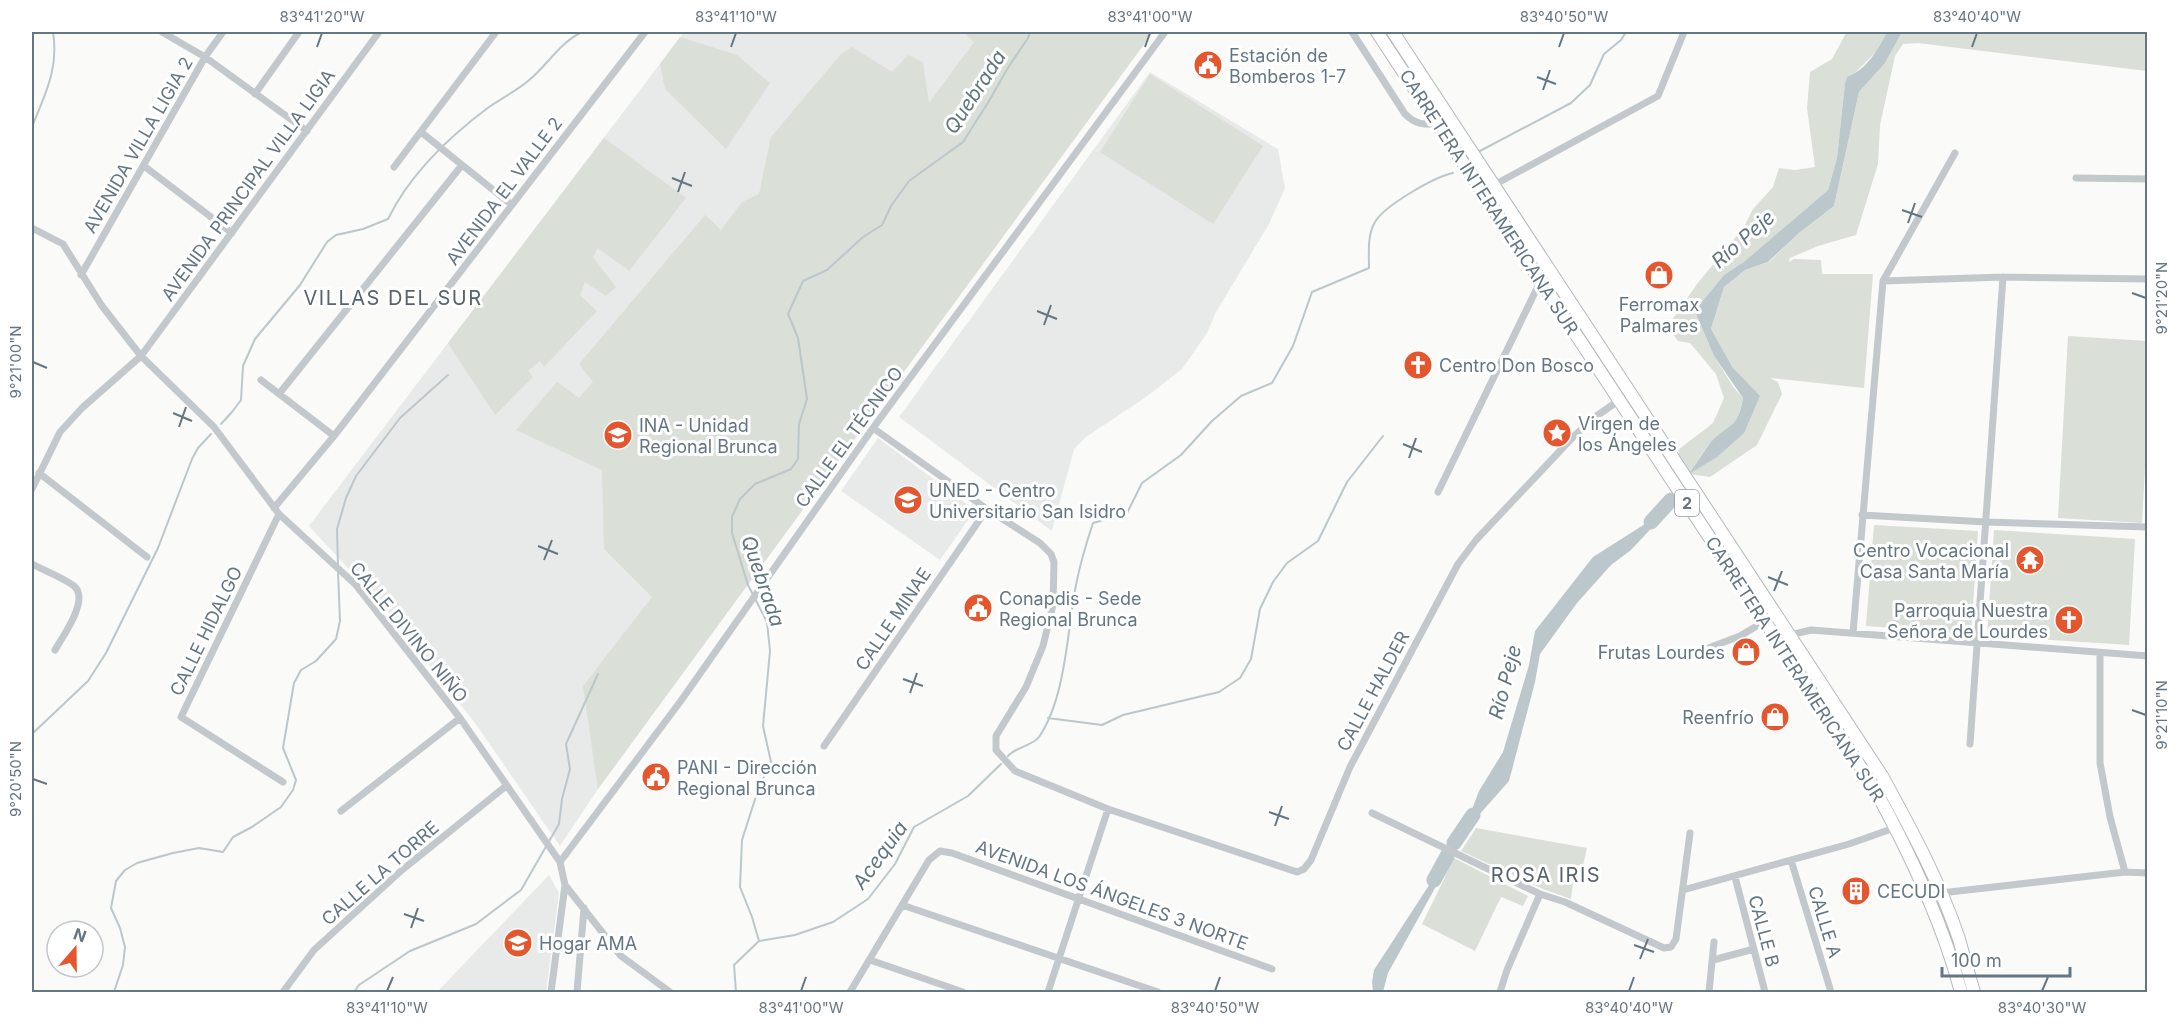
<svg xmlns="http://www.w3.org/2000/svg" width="2179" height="1024" font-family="Inter,sans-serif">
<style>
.built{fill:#e8e9e9}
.green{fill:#dadfd7}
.water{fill:#bbc7cb}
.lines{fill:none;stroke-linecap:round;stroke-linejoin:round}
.stream{stroke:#bbc7cb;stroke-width:2}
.river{stroke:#bbc7cb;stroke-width:15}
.trunk-casing{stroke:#b4b9bd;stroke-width:14}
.minor{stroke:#c3c8cc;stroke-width:7}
.trunk{stroke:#fff;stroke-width:12}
.ticks{fill:none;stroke:#657683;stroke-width:2}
.labels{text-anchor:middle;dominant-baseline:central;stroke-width:6;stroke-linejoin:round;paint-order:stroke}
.shield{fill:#fff;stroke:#939fa8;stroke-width:1.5}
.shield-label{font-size:16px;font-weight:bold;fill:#657683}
.poi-label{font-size:18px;fill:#657683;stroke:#fff;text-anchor:start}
.street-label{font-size:18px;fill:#657683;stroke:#fff}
.water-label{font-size:20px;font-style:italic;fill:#60757c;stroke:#fff}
.neighbourhood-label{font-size:20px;letter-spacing:1.5px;fill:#57646e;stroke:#fff}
.neatline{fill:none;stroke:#657683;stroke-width:2}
.ticks-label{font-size:15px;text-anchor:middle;fill:#657683}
</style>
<rect width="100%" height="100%" fill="#fafaf8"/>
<!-- built -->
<path class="built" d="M684 32H1153L598 789 560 846 475 723 383 606 309 526Z
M1150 72 1278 149 1285 188 1269 224 1216 312 1207 333 1182 369 1146 397 1086 437 1074 449 1052 531 899 417Z
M878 438 975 510 940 560 841 491Z
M549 875 559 893 546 992H437Z"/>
<!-- green -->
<path class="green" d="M964 32H1153L598 789 583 686 652 597 604 549 602 470 516 430 557 382 579 398 593 382 579 364 705 215 721 230 742 202 759 194 771 137 841 54 852 47 892 72 908 55 923 62 929 103 974 42Z
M1849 32H1887L1879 49 1845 83 1837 158 1828 190 1745 261 1724 275 1697 308V316L1714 356 1734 388 1743 398C1738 426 1732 423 1713 441 1704 448 1696 463 1691 473L1760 397 1733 368 1711 329 1724 287 1745 270 1769 262 1799 233 1834 206 1859 92 1885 63 1902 32H2147V71L1918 43 1903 44 1895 56 1880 125 1878 164 1856 235 1818 246 1790 258 1789 262 1794 259 1821 260 1822 274H1873L1864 388 1770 378 1778 382 1782 394 1757 445 1710 477 1689 474 1681 462 1678 450 1713 423 1724 398 1716 374 1690 343 1678 341 1667 327 1697 284 1744 227 1753 209 1773 187 1779 168 1795 170 1815 167 1807 108 1810 72 1832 59 1845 35Z
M680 37 737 55 770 83 726 149 665 89 660 64Z
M1150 74 1263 146 1213 224 1100 152Z
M604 138 686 198 629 271 598 248 593 257 616 287 606 296 585 282 580 295 597 311 544 367 540 361 528 371 533 377 495 415 448 343Z
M2068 336 2147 341V429L2142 523 2058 518Z
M1874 525 1978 531 1971 634 1866 626Z
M1994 530 2135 539 2129 645 1987 636Z
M1476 828 1587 848 1583 866 1575 865 1571 899 1543 889 1461 851Z
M1452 857 1528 896 1523 906 1501 897 1475 951 1422 924 1445 877Z"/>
<!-- water -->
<path class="water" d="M1887 32H1902L1885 63 1859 92 1834 206 1799 233 1768 262 1745 270 1724 287 1711 329 1733 368 1760 396 1744 433 1717 457 1689 474C1696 464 1703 452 1711 442 1729 423 1738 429 1743 398L1714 356 1697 316V308L1724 275 1745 261 1828 190 1837 158 1845 83 1847 77C1866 70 1879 49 1887 32Z
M1665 509 1660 519 1631 550 1611 565 1577 603 1540 654 1535 682 1509 781 1463 833 1479 791 1503 752 1529 665 1535 631 1593 557 1645 524 1654 511Z
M1444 862 1440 879 1388 973 1383 992H1373L1372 982 1374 970Z"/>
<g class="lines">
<!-- stream -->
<path class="stream" d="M32 127C45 94 59 69 53 32
M1480 151 1571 103 1590 85 1604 54 1621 40 1626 32
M221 424 232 412 241 400 243 366 255 339 300 285 327 242 336 235 363 229 388 219C410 174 450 136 489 107 502 98 516 91 528 81 547 66 559 43 582 32
M338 566 337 529 346 498 356 476 400 418 448 375
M1048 718 1102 725 1123 715 1219 692 1240 678 1251 659 1260 609 1273 582 1287 563 1318 541 1347 482 1383 436
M32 734 88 681 106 653 158 548 192 459 198 448 211 434
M1008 756C1016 747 1032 746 1039 737 1066 697 1067 632 1076 585 1080 564 1086 544 1093 523L1127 513 1142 483 1181 455 1212 421 1241 396 1272 383 1293 346 1312 292 1369 268C1369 254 1367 235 1375 222 1384 206 1434 177 1453 173
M759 941 752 917 740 887 742 840 758 790 771 762 763 726 770 651 767 622 748 585 732 533V517L740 499 755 484 791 469 798 459 799 424 807 399 798 338 788 314 803 281 827 270 863 237 882 225 891 206 909 181 963 142 989 101 1009 66 1028 38 1030 32
M114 992 123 965 125 947 120 928 111 908 116 881 125 870 137 863 173 853 199 848 223 852 233 837 252 827 281 807 293 790 296 780 283 748 294 683 301 670 316 661 336 639 340 621 338 572
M354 992 359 985 410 951 476 924 521 890 559 824 562 799 570 769 566 744 598 674
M736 992 734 965 759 941 795 935 833 922 868 899 895 864 914 827 968 796 1001 764"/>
<!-- river -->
<path class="river" d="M1651 522 1671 500
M1454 843 1473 815
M1434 880 1447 856"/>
<!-- trunk casing -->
<g class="trunk-casing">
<path id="trunk" d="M1377 32 1873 786C1909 851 1942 920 1961 992
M1393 32 1882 776C1911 829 1940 882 1959 939 1964 957 1969 975 1974 992"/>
</g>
<!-- minor -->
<path class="minor" d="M162 32 205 57 307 131
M1352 32 1405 114C1415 124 1423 125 1437 124
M255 94 299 32
M421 132 512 205
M144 166 232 233
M394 167 496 32
M2076 178 2148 179
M1494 185 1658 96 1684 32
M32 228 63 244 102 306 141 356 214 427 279 514 356 585 460 718 560 862 565 885 621 956 670 992
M81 275 205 57 223 32
M1883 281 2003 277 2148 279
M261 380 334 436
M279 394 462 165
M873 428 987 509 1040 543 1051 554 1054 562 1053 605 1043 646 1026 687 996 736V750L1015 771 1108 809 1297 872 1304 869 1311 860 1350 767 1458 564 1476 540 1573 437 1595 417 1621 399
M39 473 147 557
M32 489 60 432 82 408 141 356 379 32
M1438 492 1541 280
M274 508 334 436 645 32
M279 514 181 717 283 782
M1862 515 1986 522 2148 527
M32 564C45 571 62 577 74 586 90 599 63 636 55 650
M1755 603C1768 610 1772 625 1785 633
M1853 633 1883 281 1955 153
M1790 635 1811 630 2148 656
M1789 641 1791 648 1799 661 1797 670
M2100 653V763L2110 817 2125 872 2148 873
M1690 655 1740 636 1765 621
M1970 744 2003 277
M824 746 987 509
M341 811 460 718
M1372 813 1540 894 1565 902 1664 948 1671 947 1676 939 1690 833
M1791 860 1831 992
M560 862 680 702 873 428 1165 32
M1735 877 1765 992
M1683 890 1849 844 1897 827
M1941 893 2125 872
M902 905 1158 992
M870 960 963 992
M1713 960 1754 949
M283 992 314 950 402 870 506 786
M551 992 565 885
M577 992 584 908
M850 992 929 860 940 851 952 853 1272 969
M1048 992 1108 809
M1500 992 1507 970 1540 894
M1709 992 1714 942"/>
<!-- trunk -->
<use href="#trunk" class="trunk"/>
</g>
<!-- ticks -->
<path class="ticks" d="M317 47 322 33M731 47 736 33M1145 47 1150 33M1559 47 1564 33M1972 47 1977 33M1537 77 1556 84M1543 90 1550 70M672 178 692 186M678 192 685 172M1902 210 1922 217M1908 223 1915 203M2132 293 2146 298M1037 311 1057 319M1044 325 1051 305M33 362 47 368M173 413 192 421M179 427 186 407M1403 444 1422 452M1409 458 1416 438M538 546 558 554M544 560 552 540M1768 577 1788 585M1774 591 1782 571M903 679 923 686M910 693 917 673M2132 710 2146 715M33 779 47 784M1269 812 1289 819M1275 826 1282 806M404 914 424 921M411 928 418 908M1634 945 1654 952M1640 959 1648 939M387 991 393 977M801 991 806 977M1215 991 1220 977M1629 991 1634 977M2042 991 2048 977"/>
<!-- icons -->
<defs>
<g id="civic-disc" transform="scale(1.5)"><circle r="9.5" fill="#e4572e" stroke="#fff"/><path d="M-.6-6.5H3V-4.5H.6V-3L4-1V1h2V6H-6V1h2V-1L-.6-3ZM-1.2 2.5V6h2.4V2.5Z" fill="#fff"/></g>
<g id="shop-disc" transform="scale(1.5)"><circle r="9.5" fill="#e4572e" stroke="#fff"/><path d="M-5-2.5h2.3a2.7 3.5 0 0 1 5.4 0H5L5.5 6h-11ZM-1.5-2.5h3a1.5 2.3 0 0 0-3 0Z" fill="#fff"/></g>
<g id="church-disc" transform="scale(1.5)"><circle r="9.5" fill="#e4572e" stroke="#fff"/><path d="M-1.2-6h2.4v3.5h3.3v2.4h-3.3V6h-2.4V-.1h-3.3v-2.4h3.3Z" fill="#fff"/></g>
<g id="sight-disc" transform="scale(1.5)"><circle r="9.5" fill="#e4572e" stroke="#fff"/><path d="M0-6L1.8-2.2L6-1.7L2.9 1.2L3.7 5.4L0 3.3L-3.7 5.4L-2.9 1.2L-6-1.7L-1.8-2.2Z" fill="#fff"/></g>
<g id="university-disc" transform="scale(1.5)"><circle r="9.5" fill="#e4572e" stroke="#fff"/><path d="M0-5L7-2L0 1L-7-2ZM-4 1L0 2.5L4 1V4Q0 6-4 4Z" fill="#fff"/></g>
<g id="temple-disc" transform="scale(1.5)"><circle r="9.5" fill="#e4572e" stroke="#fff"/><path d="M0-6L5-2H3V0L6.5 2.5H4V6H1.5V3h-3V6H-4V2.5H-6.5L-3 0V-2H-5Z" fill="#fff"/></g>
<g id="building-disc" transform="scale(1.5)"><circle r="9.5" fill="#e4572e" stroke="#fff"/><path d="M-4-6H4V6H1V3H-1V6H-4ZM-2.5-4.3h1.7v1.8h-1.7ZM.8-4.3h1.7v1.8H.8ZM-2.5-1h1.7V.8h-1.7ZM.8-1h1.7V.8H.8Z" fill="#fff"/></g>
<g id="school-disc" transform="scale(1.5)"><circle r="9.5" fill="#e4572e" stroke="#fff"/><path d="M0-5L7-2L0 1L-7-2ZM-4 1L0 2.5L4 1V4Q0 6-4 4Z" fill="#fff"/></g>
</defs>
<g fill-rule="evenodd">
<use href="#civic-disc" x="1208" y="65"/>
<use href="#shop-disc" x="1659" y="275"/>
<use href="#church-disc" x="1418" y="365"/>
<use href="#sight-disc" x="1557" y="433"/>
<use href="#university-disc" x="618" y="435"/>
<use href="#university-disc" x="908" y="500"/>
<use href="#temple-disc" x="2030" y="560"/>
<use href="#civic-disc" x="978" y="608"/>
<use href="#church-disc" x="2069" y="620"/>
<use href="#shop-disc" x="1746" y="652"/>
<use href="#shop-disc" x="1775" y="717"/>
<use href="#civic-disc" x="656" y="777"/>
<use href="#building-disc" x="1856" y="891"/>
<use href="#school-disc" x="518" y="943"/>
</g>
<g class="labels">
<!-- shield labels -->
<rect class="shield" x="1675" y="490" width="24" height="26" rx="4.5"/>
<g class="shield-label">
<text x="1687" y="503">2</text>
</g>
<!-- poi labels -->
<g class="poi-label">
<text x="1229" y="55">Estación de<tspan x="1229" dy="21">Bomberos 1-7</tspan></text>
<text x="1659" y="304" text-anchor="middle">Ferromax<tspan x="1659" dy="21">Palmares</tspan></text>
<text x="1439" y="365">Centro Don Bosco</text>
<text x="1578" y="423">Virgen de<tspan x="1578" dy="21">los Ángeles</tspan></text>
<text x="639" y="425">INA - Unidad<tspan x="639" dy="21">Regional Brunca</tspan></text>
<text x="929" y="490">UNED - Centro<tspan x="929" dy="21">Universitario San Isidro</tspan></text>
<text x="2009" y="550" text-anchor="end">Centro Vocacional<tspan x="2009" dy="21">Casa Santa María</tspan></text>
<text x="999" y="598">Conapdis - Sede<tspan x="999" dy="21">Regional Brunca</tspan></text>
<text x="2048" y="610" text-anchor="end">Parroquia Nuestra<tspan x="2048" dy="21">Señora de Lourdes</tspan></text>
<text x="1725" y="652" text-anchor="end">Frutas Lourdes</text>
<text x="1754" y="717" text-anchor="end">Reenfrío</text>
<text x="677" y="767">PANI - Dirección<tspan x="677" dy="21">Regional Brunca</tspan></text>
<text x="1877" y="891">CECUDI</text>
<text x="539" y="943">Hogar AMA</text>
</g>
<!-- street labels -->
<g class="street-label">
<text transform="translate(138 145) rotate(-60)">AVENIDA VILLA LIGIA 2</text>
<text transform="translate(248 185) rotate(-54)">AVENIDA PRINCIPAL VILLA LIGIA</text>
<text transform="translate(504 191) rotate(-53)">AVENIDA EL VALLE 2</text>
<text transform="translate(1489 202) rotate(57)">CARRETERA INTERAMERICANA SUR</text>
<text transform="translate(849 437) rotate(-54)">CALLE EL TÉCNICO</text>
<text transform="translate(893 619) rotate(-56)">CALLE MINAE</text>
<text transform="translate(206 631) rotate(-64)">CALLE HIDALGO</text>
<text transform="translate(409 632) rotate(51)">CALLE DIVINO NIÑO</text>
<text transform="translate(1795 669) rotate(57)">CARRETERA INTERAMERICANA SUR</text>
<text transform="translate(1373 691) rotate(-62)">CALLE HALDER</text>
<text transform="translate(380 873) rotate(-41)">CALLE LA TORRE</text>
<text transform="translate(1112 895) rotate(20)">AVENIDA LOS ÁNGELES 3 NORTE</text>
<text transform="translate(1825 922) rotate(73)">CALLE A</text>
<text transform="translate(1764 931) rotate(75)">CALLE B</text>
</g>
<!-- water labels -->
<g class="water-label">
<text transform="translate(975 92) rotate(-57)">Quebrada</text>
<text transform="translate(1743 239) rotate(-41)">Río Peje</text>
<text transform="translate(763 581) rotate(71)">Quebrada</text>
<text transform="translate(1505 682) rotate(-75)">Río Peje</text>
<text transform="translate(880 855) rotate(-54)">Acequia</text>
</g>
<!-- neighbourhood labels -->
<g class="neighbourhood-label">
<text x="393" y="298">VILLAS DEL SUR</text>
<text x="1546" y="875">ROSA IRIS</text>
</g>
</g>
<!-- border -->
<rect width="2179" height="1024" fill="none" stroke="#ffffff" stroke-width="66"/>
<!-- north arrow -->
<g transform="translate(75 949) rotate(20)"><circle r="28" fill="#ffffff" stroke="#c1c8cd" stroke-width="1.5"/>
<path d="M0-4.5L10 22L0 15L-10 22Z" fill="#e4572e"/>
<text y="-9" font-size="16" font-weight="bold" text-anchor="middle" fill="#657683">N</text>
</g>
<!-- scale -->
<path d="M1942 967v9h128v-9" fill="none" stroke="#657683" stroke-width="3"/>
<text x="1951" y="967" font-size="18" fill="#657683" stroke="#ffffff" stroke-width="4.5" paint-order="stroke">100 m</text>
<rect x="33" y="33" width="2113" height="958" class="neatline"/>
<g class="ticks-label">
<text x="322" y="22">83°41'20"W</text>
<text x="736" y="22">83°41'10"W</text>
<text x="1150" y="22">83°41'00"W</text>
<text x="1564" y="22">83°40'50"W</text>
<text x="1977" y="22">83°40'40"W</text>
<text transform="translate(2162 298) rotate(-90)" y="5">9°21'20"N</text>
<text transform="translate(16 362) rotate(-90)" y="5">9°21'00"N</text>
<text transform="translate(2162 715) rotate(-90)" y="5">9°21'10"N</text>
<text transform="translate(16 779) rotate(-90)" y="5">9°20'50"N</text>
<text x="387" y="1013">83°41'10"W</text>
<text x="801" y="1013">83°41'00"W</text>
<text x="1215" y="1013">83°40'50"W</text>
<text x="1629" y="1013">83°40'40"W</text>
<text x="2042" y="1013">83°40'30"W</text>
</g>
</svg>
